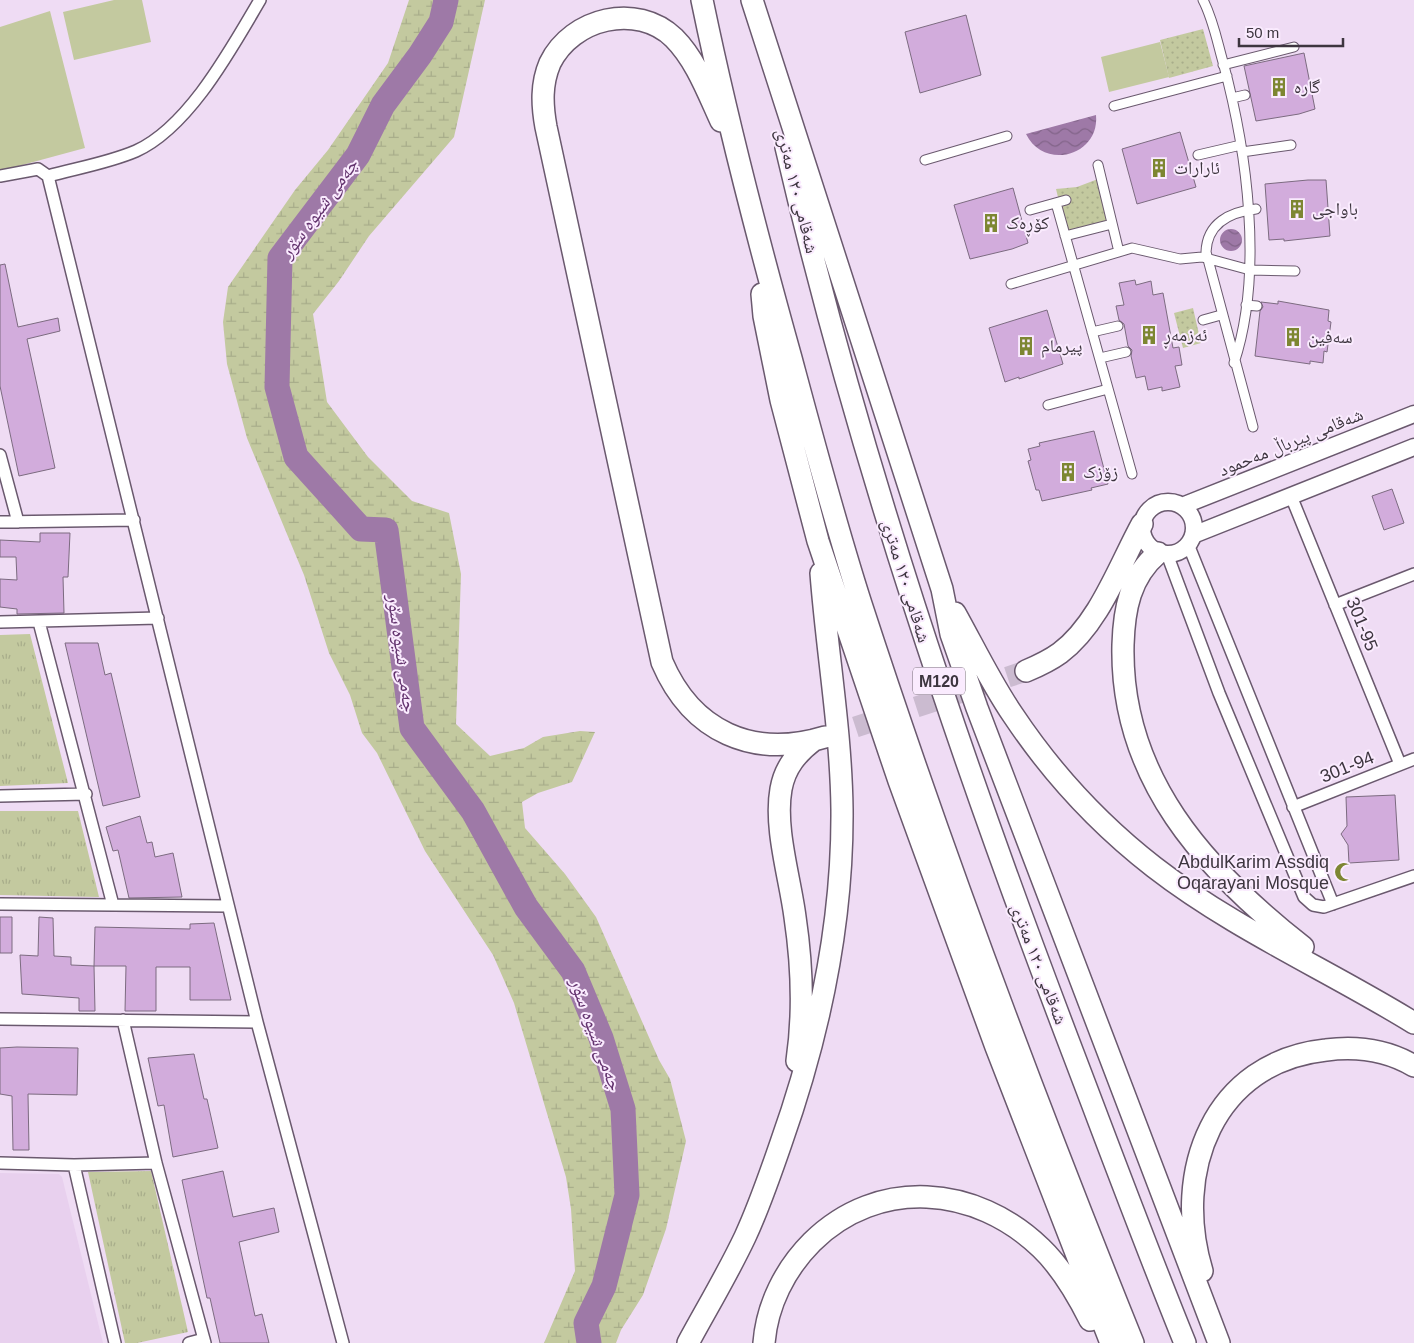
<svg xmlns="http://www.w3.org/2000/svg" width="1414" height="1343" font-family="Arial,'Noto Naskh Arabic',sans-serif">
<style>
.built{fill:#e8d0ee}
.grass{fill:url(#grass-tufts)}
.wetland{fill:url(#wetland-marsh)}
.park{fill:url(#park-dots)}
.garden{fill:#c3c99f}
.water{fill:url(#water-waves)}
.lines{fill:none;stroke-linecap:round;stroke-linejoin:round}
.river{stroke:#9e79a7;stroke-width:25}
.building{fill:#d2acdc;stroke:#7c6b80}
.motorway-tunnel{stroke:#cbbbd0;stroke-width:21;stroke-dasharray:21 11;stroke-linecap:butt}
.pedestrian-casing{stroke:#6a596e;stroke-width:11}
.minor-casing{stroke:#6a596e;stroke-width:14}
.secondary-casing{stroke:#6a596e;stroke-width:19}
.motorway-casing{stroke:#6a596e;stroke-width:24}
.pedestrian{stroke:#fff;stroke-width:9}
.minor{stroke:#fff;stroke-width:11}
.secondary{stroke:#fff;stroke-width:16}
.motorway{stroke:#fff;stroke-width:21}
.labels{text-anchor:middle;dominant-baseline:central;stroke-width:4;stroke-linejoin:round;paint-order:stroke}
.shield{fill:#faebfe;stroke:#766c78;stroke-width:1}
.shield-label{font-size:16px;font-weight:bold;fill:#3d353f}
.poi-label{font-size:18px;fill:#3d353f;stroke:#faebfe;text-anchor:start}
.street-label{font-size:18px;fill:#3d353f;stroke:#faebfe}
.water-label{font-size:19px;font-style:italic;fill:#63336e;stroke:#faebfe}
</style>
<defs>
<pattern id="grass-tufts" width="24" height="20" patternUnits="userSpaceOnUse" patternTransform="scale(1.25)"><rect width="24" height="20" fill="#c3c99f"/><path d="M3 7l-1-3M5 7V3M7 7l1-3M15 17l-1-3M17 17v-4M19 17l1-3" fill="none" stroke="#a8ad8a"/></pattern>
<pattern id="wetland-marsh" width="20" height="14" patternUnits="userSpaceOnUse" patternTransform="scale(1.25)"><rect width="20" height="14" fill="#c3c99f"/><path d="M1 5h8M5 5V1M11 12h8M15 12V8" fill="none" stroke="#a8ad8a"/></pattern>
<pattern id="park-dots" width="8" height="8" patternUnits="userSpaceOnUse" patternTransform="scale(1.25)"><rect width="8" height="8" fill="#c3c99f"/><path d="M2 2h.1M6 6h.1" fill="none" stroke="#a8ad8a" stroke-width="1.8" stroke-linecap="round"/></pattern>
<pattern id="water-waves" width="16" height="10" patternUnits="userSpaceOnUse" patternTransform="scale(1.25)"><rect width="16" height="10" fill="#9e79a7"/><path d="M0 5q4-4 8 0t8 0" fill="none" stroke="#826489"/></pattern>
</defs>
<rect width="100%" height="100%" fill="#efdcf4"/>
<!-- built -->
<path class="built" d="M0 1173 59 1174 62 1177 103 1343H0Z"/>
<!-- grass -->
<path class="grass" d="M30 634 68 783 0 786V635Z
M0 811H78L99 897 0 895Z
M151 1171 188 1332 137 1343H125L88 1172Z"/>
<!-- wetland -->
<path class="wetland" d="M409 0H485L454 137 369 236 339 281 313 314 327 402 368 457 412 501 449 513 461 574 456 724 490 756 524 748 543 737 580 731 595 732 572 782 538 793 522 802 525 828 565 874 596 917 659 1060 670 1079 686 1141 666 1229 643 1295 621 1330 616 1343H544L575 1271 571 1209 566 1177 514 1003 493 955 425 851 377 753 362 733 350 695 329 653 304 575 247 438 227 364 223 322 228 287 295 190 328 150 388 63Z"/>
<!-- park -->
<path class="park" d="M1203 29 1213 66 1169 78 1160 40Z
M1098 179 1109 223 1067 234 1056 189 1077 187Z
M1193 308 1201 343 1183 348 1174 313Z"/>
<!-- garden -->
<path class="garden" d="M114 0H142L151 42 74 60 63 12Z
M50 11 85 148 0 171V27Z
M1160 42 1169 77 1109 92 1101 57Z"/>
<!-- water -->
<path class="water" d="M1096 115C1100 156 1044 171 1026 134Z
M1220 240a11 11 0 1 1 22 0a11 11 0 1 1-22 0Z"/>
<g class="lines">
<!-- river -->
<path class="river" d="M446 0 441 22 420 55 383 105 358 155 280 258 277 387 296 457 361 529 386 530 412 728 473 811 526 907 573 971 601 1038 623 1109 627 1195 604 1286 586 1323 589 1343"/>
</g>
<!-- building -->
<path class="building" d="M966 15 981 75 920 93 905 32Z
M1304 53 1315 109 1299 114 1256 121 1244 66Z
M1180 132 1196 187 1137 204 1122 149Z
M1308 180H1326L1330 236 1284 241V239L1269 240 1265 184Z
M1013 188 1028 243 1012 249 970 259 954 205Z
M5 264 18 327 58 318 60 331 27 339 55 468 19 476 0 386V265Z
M1135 280 1136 285 1151 281 1153 295 1163 293 1173 348 1179 347 1182 365 1175 366 1180 387 1162 391V387L1148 390 1145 376 1136 378 1131 356 1132 350 1128 346 1124 324 1119 320 1116 306 1124 305 1119 283Z
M1278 301 1329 310 1328 321 1331 322 1327 352 1324 351 1323 363 1310 361V364L1255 356 1260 311 1263 307 1261 302 1278 304Z
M1047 310 1063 364 1019 379V377L1005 382 989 328Z
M1094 431 1108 484 1091 488 1092 490 1042 501 1039 490H1036L1028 461 1031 460 1028 449 1040 446 1039 443Z
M1392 489 1404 523 1384 530 1372 496Z
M40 533H70L68 577H63L64 613 17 614V609L0 607V579L17 580 16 557H0V540L40 542Z
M65 643H98L105 675 111 673 140 797 103 806Z
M1395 795 1399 860 1349 863 1348 845 1341 834 1347 826 1346 797Z
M140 816 147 843 152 842 155 857 173 853 182 897 129 898 118 850 113 851 106 827Z
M0 917H12V953H0Z
M39 917 53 918 54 956 71 957V965L94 966 95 1011H79V998L22 994 20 955 38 956Z
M214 923 231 1000H190V967H156V1011H125L126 966H94L95 927 190 929V924Z
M17 1047 78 1048 77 1095 28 1094 29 1150H13L12 1096 0 1094V1048Z
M194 1054 204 1099H207L218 1148 173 1157 164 1105 158 1106 148 1058Z
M223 1171 233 1217 274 1208 279 1232 239 1242 255 1316 262 1314 269 1343H220L210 1298H207L182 1180Z"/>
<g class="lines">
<!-- motorway-tunnel -->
<path class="motorway-tunnel" d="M825 737 1026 671"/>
<!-- pedestrian casing -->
<g class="pedestrian-casing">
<path id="pedestrian" d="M1203 0C1213 19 1217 41 1223 62 1247 151 1264 273 1234 363
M1223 65 1294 47
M1232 98 1245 95
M1114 106 1227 76
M1242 152 1291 145
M1198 155 1241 145
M925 160 1007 136
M1098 165 1119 252
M1056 203 1132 474
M1030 210 1066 200
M1065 236 1112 224
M1011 284 1132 248 1180 259 1202 257 1250 270 1295 271
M1246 305 1257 306
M1203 320 1221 315
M1092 332 1118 326
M1100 358 1126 352
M1048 405 1108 389
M1253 427 1206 252C1207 223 1230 212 1256 209"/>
</g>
<!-- minor casing -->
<g class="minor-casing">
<path id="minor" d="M0 176 38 169 48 176 257 1022 343 1343
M48 176C77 168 108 163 136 151 189 127 231 49 260 0
M0 455 18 522
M1291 496 1400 764
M0 522 134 520
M1188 544 1333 904
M1167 554 1219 693 1304 897 1313 905 1324 907 1414 876
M1335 605 1414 574
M0 622 158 618
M39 622 113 905
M0 796 86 794
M1293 807 1414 759
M0 904 228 906
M0 1019 257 1022
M123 1020 156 1163 205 1343
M0 1163 74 1165 156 1163
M74 1165 115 1343
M189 1343 204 1339"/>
</g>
<!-- secondary casing -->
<g class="secondary-casing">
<path id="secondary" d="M1142 528a26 26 0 1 1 52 0a26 26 0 1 1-52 0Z
M1182 506 1414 414
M1193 535 1414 447"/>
</g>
<!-- motorway casing -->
<g class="motorway-casing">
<path id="motorway" d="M702 0C727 121 758 240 791 358 813 440 835 523 861 604 942 853 1035 1100 1133 1343
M752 0 942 589 951 634 977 708 1219 1343
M721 121C708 93 696 60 674 38 637 2 572 18 550 63 541 84 542 105 546 127L662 662C692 732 753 759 825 737
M786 147C858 456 960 757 1073 1053 1110 1150 1146 1247 1185 1343
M762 294 764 316 781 400 818 541 899 781 996 1047 1111 1343
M1158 553C1130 577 1124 609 1123 645 1120 778 1205 870 1303 947
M955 613C974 647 991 683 1013 715 1051 772 1100 825 1154 867 1234 929 1328 970 1414 1023
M1026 671C1038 666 1049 661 1060 653 1099 624 1119 566 1142 524
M797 1061C804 1013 802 964 795 917 790 878 774 828 781 789 785 767 797 753 814 740
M1202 1271C1172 1172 1213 1062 1326 1050 1357 1046 1387 1050 1414 1066
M688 1343C707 1308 728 1273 745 1237 759 1207 770 1175 781 1143 819 1036 843 924 842 809 841 730 827 652 821 573
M764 1343C767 1305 785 1269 812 1242 878 1177 976 1185 1041 1248 1062 1268 1077 1294 1090 1320"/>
</g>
<!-- pedestrian -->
<use href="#pedestrian" class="pedestrian"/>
<!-- minor -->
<use href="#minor" class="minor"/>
<!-- secondary -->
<use href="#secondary" class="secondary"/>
<!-- motorway -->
<use href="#motorway" class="motorway"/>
</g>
<!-- icons -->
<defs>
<g id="building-bare" transform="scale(1.5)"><path d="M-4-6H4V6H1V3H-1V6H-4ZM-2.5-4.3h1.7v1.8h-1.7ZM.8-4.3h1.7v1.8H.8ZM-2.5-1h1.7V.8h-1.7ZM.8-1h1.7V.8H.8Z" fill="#7d8632" stroke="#faebfe" stroke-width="2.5" paint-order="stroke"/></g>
<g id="mosque-bare" transform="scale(1.5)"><path d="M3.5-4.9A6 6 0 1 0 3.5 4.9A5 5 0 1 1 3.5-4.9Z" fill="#7d8632" stroke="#faebfe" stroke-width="2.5" paint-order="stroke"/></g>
</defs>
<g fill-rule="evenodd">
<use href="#building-bare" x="1279" y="87"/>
<use href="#building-bare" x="1159" y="168"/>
<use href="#building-bare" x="1297" y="209"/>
<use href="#building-bare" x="991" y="223"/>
<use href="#building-bare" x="1149" y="335"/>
<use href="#building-bare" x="1293" y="337"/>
<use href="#building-bare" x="1026" y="346"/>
<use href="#building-bare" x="1068" y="472"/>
<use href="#mosque-bare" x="1344" y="872"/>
</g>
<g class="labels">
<!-- shield labels -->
<rect class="shield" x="913" y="667.5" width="52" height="27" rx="4"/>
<g class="shield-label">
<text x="939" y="681">M120</text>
</g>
<!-- poi labels -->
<g class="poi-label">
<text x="1294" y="87">گارە</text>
<text x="1174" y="168">ئارارات</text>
<text x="1312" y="209">باواجی</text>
<text x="1006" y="223">کۆڕەک</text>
<text x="1164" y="335">ئەزمەڕ</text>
<text x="1308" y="337">سەفین</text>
<text x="1041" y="346">پیرمام</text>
<text x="1083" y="472">زۆزک</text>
<text x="1329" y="862" text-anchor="end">AbdulKarim Assdiq<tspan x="1329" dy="21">Oqarayani Mosque</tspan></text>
</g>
<!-- street labels -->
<g class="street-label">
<text transform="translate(797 191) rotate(76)">شەقامی ١٢٠ مەتری</text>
<text transform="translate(1291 442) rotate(-22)">شەقامی پیرباڵ مەحمود</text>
<text transform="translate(906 581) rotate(73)">شەقامی ١٢٠ مەتری</text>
<text transform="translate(1362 624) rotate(68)">301-95</text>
<text transform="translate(1347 767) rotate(-22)">301-94</text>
<text transform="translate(1039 964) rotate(69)">شەقامی ١٢٠ مەتری</text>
</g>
<!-- water labels -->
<g class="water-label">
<text transform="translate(319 208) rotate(-54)">چەمی شیوە سۆر</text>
<text transform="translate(402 653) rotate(82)">چەمی شیوە سۆر</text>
<text transform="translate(596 1034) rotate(70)">چەمی شیوە سۆر</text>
</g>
</g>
<!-- scale -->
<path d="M1239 38v8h104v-8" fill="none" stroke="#3d353f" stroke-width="2.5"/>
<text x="1246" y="38" font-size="15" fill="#3d353f" stroke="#faebfe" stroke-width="4" paint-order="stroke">50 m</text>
</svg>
